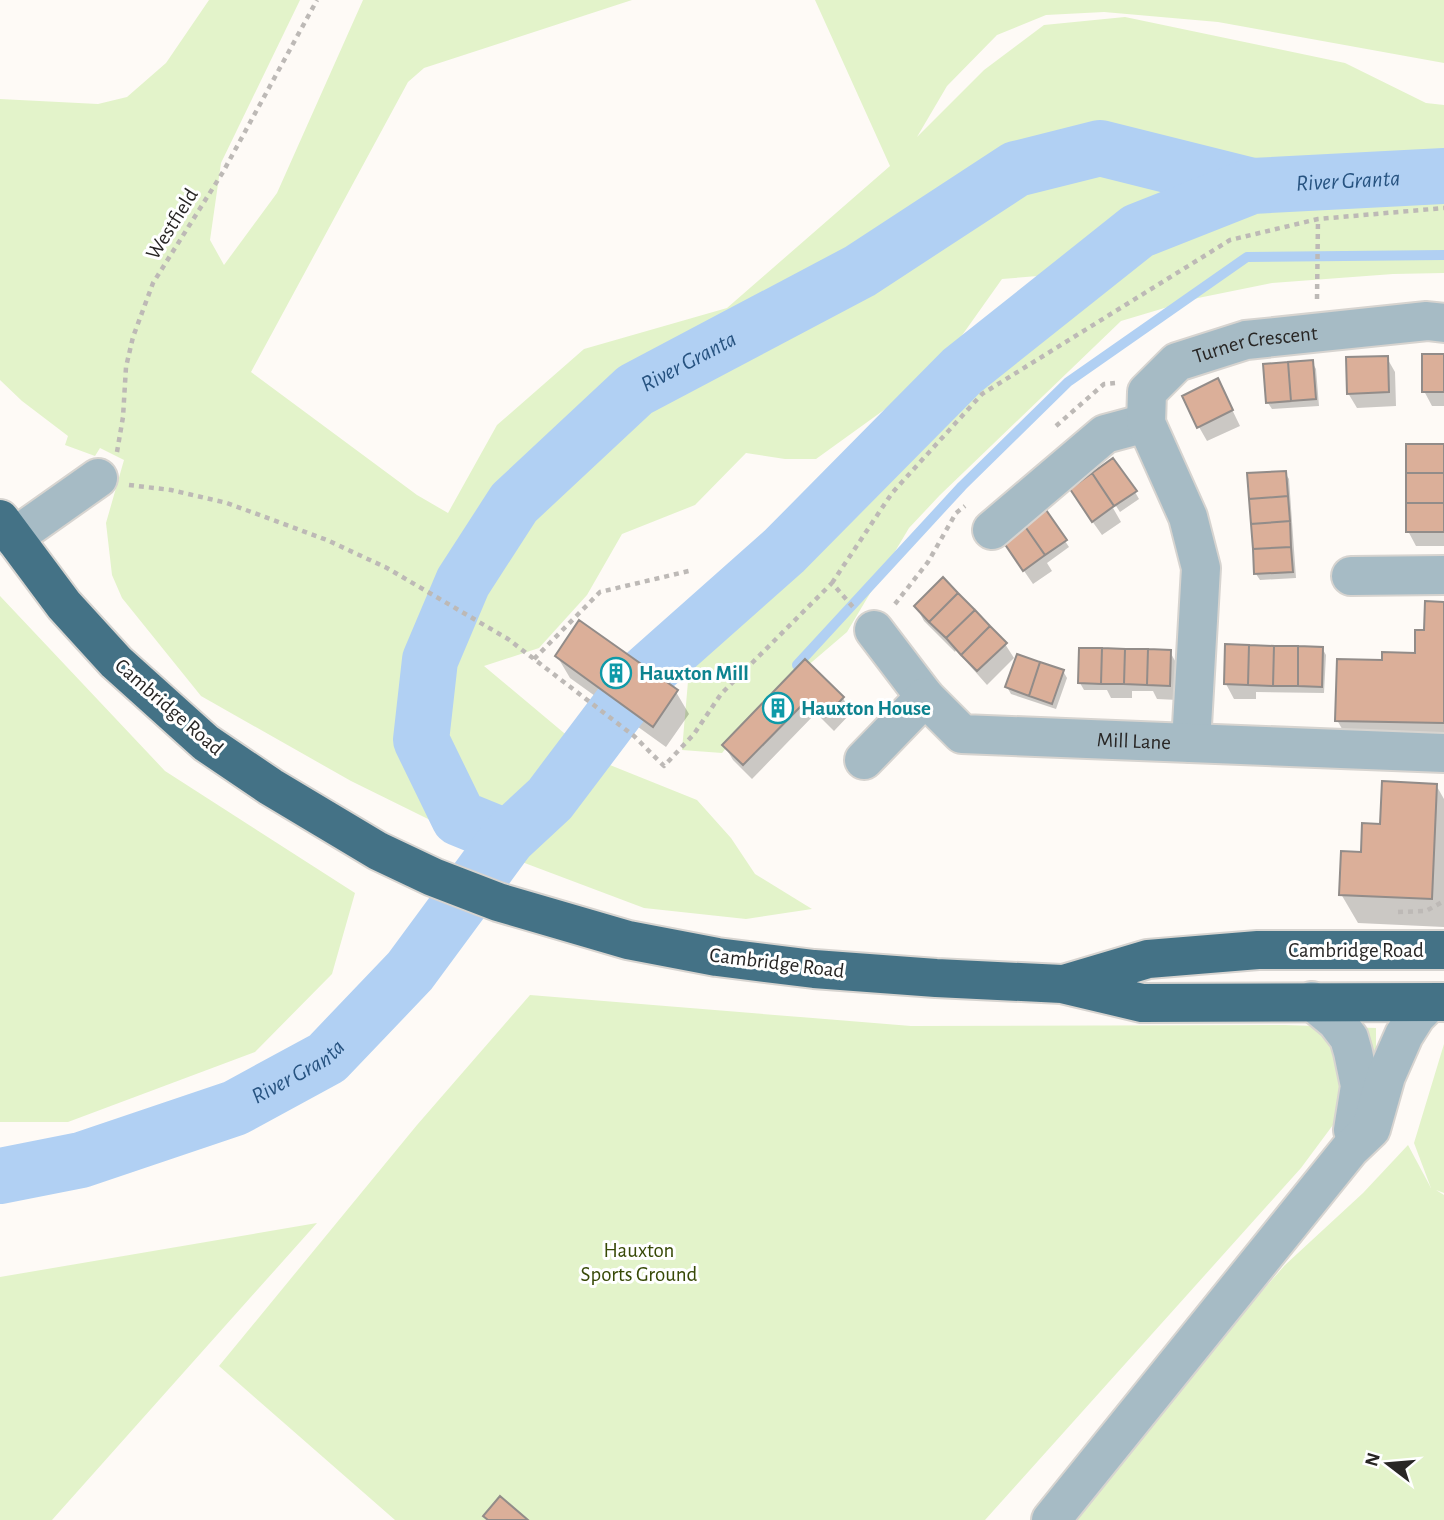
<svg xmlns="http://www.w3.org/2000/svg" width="1444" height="1520" font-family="'Alegreya Sans',sans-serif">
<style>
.green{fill:#e3f3ca}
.shadow{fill:#0003}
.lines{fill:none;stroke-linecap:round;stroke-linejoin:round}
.stream{stroke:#b1d0f3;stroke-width:10}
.river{stroke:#b1d0f3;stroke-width:56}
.building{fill:#dbaf99;stroke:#928c89;stroke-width:2}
.minor-casing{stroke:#d7d4d0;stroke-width:42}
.highway-casing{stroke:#d7d4d0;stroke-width:42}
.path{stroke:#bdb9b6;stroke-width:4.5;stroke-dasharray:5 5;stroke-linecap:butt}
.minor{stroke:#a6bbc5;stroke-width:38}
.highway{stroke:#447286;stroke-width:38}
.labels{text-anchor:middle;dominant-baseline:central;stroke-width:6;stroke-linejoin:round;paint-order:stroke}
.street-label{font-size:21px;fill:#282625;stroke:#fff}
.culture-label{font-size:21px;font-weight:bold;fill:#0d838f;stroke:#fff;text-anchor:start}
.park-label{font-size:21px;fill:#374906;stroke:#fff}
.water-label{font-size:23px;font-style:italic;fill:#275380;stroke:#fff}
</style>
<rect width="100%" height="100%" fill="#fefaf6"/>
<!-- green -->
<path class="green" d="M209 0H300L221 163 210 240 224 265 277 193 363 0H632L424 68 408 82 251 372 417 495 448 513 497 425 584 349 727 308 890 166 815 0H1444V63L1218 22 1104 12 1046 15 997 35 947 86 917 137 984 70 1044 25 1125 17 1345 63 1426 103 1444 105V273L1393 274 1272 283 1198 298 1121 321 940 495 909 528 847 632 764 703 722 753 682 750 689 670 674 618 759 577 793 505 944 413 980 377 1044 324 1063 274 1002 279 958 341 902 397 816 459H785L746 453 695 505 622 534 587 595 539 648 484 666 595 759 697 800 731 838 755 874 812 909 746 919 644 908 493 851 351 781 201 696 122 598 112 575 106 523 124 460 100 448 95 456 65 445 68 436 22 401 0 380V99L98 104 127 97 166 63Z
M0 596 165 771 355 893 332 974 255 1052 68 1122H0Z
M530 995 911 1026 1285 1025 1376 1028V1067L1301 1168 985 1520H395L219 1366 417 1125Z
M1444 1044V1193L1436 1190 1444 1195V1520H1060L1285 1265 1363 1193 1408 1145 1431 1188 1414 1143Z
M317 1223 52 1520H0V1277Z"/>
<!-- shadow -->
<path class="shadow" d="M1444 356V406H1432L1424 391Z
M1387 358 1395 372 1396 406 1357 408 1348 393Z
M1312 362 1316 369 1319 406 1272 409 1268 403Z
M1225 395 1240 426 1207 441 1199 427Z
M1444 446V546H1416L1408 531Z
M1285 473 1289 479 1296 578 1260 580 1256 574Z
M1135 492 1139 499 1120 512 1116 506 1113 508 1121 522 1102 535 1080 504Z
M1065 541 1069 547 1047 563 1052 571 1033 584 1011 552Z
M1444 603V751L1354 750 1337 720 1384 662 1417 655 1426 632Z
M916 606 1005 644 1014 658 987 685 956 650 955 652 924 621Z
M1322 648 1326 655 1324 693 1256 692V699H1234L1226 684Z
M1170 652 1178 666V700L1157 699 1153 691H1132V698H1111L1107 690H1084L1080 683Z
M557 656 676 692 689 714 666 747 570 678Z
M805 662 843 698 851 713 834 731 816 713 752 779 733 760 724 745Z
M1063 671 1067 678 1056 709 1011 694 1007 687Z
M1436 785 1444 799V927L1358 923 1341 894 1362 853 1382 826Z"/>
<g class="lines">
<!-- stream -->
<path class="stream" d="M797 665 962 486 1068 382 1247 257 1444 255"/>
<!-- river -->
<g class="river">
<path id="s1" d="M508 838 459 818 421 740 430 660 463 582 514 503 635 390 860 271 1016 169 1100 148 1252 186"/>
<path id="s2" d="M0 1176 81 1160 235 1108 327 1058 410 971 508 838 550 799 642 677 784 551 962 371 1138 231 1252 186 1444 176"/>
</g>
</g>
<!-- building -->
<path class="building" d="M1422 354H1444V392H1422Z
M1388 356 1389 392 1347 394 1346 357Z
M1313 360 1316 399 1291 401 1288 362Z
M1288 362 1291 401 1266 403 1263 364Z
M1218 378 1233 410 1197 428 1182 396Z
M1406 444H1444V473H1406Z
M1113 458 1137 491 1114 506 1092 473Z
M1286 471 1288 496 1249 499 1247 473Z
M1092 473 1114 506 1092 522 1070 489Z
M1406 473H1444V503H1406Z
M1288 496 1290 521 1251 524 1249 499Z
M1406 503H1444V532H1406Z
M1044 507 1067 540 1045 555 1022 522Z
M1290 521 1291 547 1253 549 1251 524Z
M1022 522 1045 555 1023 571 1000 537Z
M1291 547 1293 572 1254 574 1253 549Z
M943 577 958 593 929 622 914 606Z
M958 593 975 610 946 638 929 622Z
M1425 601 1444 602V723L1335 721 1337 659 1382 660V652L1415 653V630H1424Z
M975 610 990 626 961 655 946 638Z
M579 620 678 690 653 727 555 656Z
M990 626 1007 643 977 671 961 655Z
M1225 644 1249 645 1248 685 1224 684Z
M1249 645 1274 646 1273 686 1248 685Z
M1274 646H1298V686H1273Z
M1298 646 1323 647 1322 687 1298 686Z
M1079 648H1102L1101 684 1078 683Z
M1102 648 1125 649 1124 684H1101Z
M1125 649H1148L1147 685 1124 684Z
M1148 649 1171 650 1170 686 1147 685Z
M1017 654 1040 662 1029 696 1005 687Z
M805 659 844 697 825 717 807 700 743 765 722 745Z
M1040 662 1064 670 1052 704 1029 696Z
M1382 781 1437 784 1432 899 1339 895 1341 851 1361 852 1362 823 1380 824Z
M500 1496 528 1520H488L483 1516Z"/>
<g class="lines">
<!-- minor casing -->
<g class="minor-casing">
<g id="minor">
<path d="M992 530 1105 434 1146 423"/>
<path d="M13 538 98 478"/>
<path d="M1351 576 1444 575"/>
<path d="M874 630 925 697"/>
<path id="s3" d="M1191 743 1201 568 1188 517 1146 423 1147 392 1177 362 1246 340 1427 321 1444 323"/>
<path id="s4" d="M864 760 925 697 962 734 1444 753"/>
<path d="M1312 1001 1336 1021 1349 1038 1353 1052 1360 1086 1353 1130"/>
<path d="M1051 1520 1350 1149 1371 1129 1386 1076 1404 1035 1416 1016 1429 1003"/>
</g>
</g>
<!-- highway casing -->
<g class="highway-casing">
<path id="highway" d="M0 519 64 605 116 662 206 743 271 787 378 851 433 877 498 902 628 940 717 957 814 969 936 978 1062 984 1142 1003 1444 1002
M1064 984 1148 959 1258 950H1444"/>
</g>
<!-- path -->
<path class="path" d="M1317 299 1318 219
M1056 426 1104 384 1115 383
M117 452 123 417 126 367 133 337 153 283 223 172 317 0
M129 485 171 490 227 503 327 540 387 568 508 639 634 736 664 766 694 734 721 694 832 583 853 607
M832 583 892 493 982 394 1230 240 1318 219 1444 208
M895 604 928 562 956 513 965 506
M534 659 600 592 693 570
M1398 912 1426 911 1444 901"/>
<!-- minor -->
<use href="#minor" class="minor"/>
<!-- highway -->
<use href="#highway" class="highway"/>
</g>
<!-- icons -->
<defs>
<g id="building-ring" transform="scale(1.575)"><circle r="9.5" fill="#fff" stroke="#0f9aa8" stroke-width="1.5"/><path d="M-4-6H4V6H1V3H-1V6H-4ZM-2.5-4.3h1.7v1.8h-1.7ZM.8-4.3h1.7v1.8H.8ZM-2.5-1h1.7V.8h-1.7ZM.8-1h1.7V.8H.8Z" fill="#0f9aa8"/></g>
</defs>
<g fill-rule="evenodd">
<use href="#building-ring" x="616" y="673"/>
<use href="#building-ring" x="778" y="708"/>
</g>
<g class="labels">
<!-- street labels -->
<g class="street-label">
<text transform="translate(172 224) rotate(-58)">Westfield</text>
<text stroke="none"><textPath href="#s3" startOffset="485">Turner Crescent</textPath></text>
<text transform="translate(169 707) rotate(41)">Cambridge Road</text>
<text stroke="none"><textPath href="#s4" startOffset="312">Mill Lane</textPath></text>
<text x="1356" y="950">Cambridge Road</text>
<text transform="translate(777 963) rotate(7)">Cambridge Road</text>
</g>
<!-- culture labels -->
<g class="culture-label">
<text x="639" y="673">Hauxton Mill</text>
<text x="801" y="708">Hauxton House</text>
</g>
<!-- park labels -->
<g class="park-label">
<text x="639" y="1250">Hauxton<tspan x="639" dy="24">Sports Ground</tspan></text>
</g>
<!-- water labels -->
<g class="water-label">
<text stroke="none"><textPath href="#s2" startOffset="1732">River Granta</textPath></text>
<text stroke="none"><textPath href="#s1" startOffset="625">River Granta</textPath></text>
<text stroke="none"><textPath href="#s2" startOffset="318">River Granta</textPath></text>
</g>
</g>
<!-- north arrow -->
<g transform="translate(1388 1464) rotate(286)" stroke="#ffffff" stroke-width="5" paint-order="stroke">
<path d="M0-5L12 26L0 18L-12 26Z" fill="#282625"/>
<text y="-10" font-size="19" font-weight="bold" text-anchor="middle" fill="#282625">N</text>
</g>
</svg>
